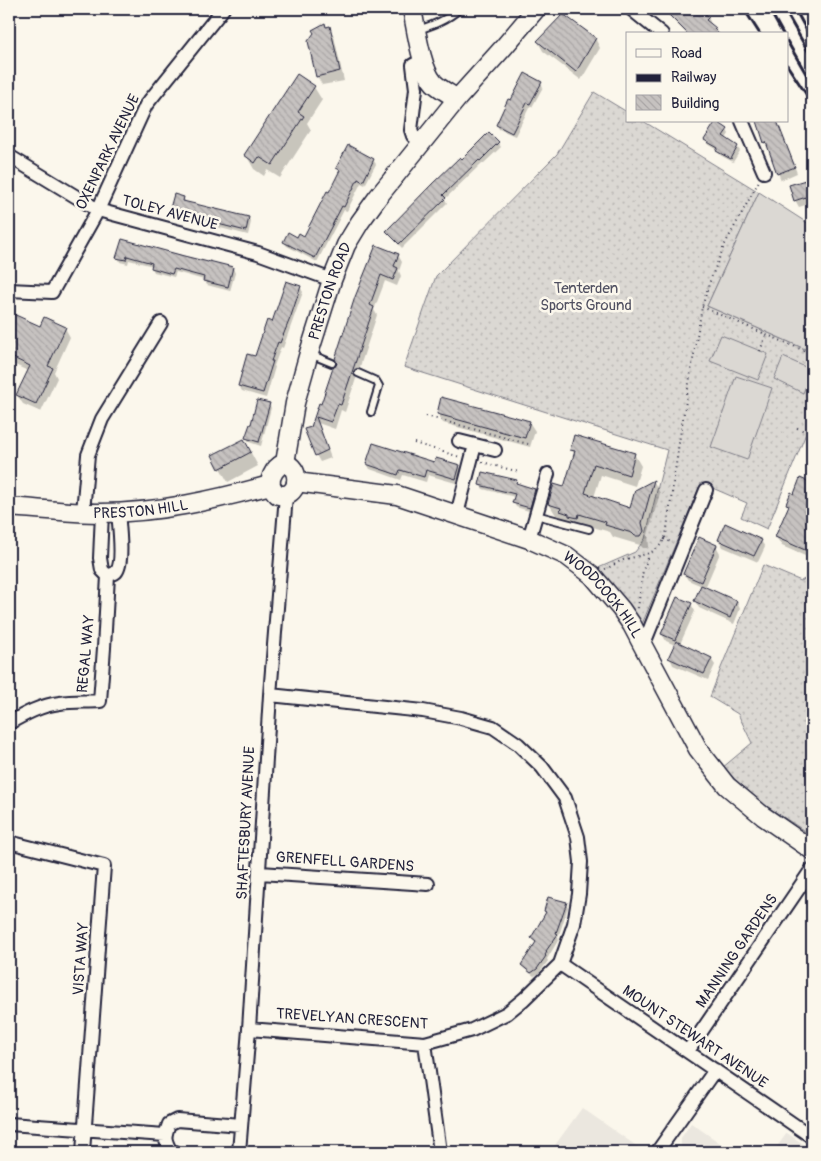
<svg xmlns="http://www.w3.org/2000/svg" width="821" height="1161" font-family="Pangolin,sans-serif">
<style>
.built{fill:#ebe7df}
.grass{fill:url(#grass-dots);stroke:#7e7d87}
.garden{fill:#dbd8d3;stroke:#7e7d87}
.shadow{fill:#0003}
.building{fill:url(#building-back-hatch);stroke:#22223b}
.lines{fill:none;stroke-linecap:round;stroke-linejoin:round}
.lane-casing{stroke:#22223b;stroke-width:10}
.street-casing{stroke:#22223b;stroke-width:16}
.secondary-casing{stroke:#22223b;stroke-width:21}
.path{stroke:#22223b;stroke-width:2;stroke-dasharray:1 4;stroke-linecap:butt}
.lane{stroke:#fbf7ec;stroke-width:6}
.street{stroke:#fbf7ec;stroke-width:12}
.secondary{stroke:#fbf7ec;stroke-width:18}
.rail{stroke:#22223b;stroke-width:3}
.labels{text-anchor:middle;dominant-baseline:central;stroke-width:5;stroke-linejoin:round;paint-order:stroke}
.street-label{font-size:15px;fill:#22223b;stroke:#fbf7ec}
.park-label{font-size:15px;fill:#505061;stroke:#fbf7ec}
</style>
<defs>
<pattern id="grass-dots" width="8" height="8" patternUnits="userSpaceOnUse" patternTransform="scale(1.25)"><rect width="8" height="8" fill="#dbd8d3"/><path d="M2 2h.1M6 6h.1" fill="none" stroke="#bcb9b6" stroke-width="1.8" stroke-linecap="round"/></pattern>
<pattern id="building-back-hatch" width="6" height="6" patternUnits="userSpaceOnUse" patternTransform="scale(1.25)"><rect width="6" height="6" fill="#c6c2c0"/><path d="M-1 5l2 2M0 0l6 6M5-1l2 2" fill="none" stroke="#aaa6a6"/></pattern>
</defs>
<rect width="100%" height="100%" fill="#fbf7ec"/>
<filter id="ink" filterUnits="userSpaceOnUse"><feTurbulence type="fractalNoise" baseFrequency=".02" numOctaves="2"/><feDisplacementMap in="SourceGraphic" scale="10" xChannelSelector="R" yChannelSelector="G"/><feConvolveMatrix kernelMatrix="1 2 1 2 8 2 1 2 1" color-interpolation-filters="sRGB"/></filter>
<g filter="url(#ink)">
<!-- built -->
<path class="built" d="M582 1108 645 1152H550Z
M691 1123 733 1152H681V1138Z
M787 1133 812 1150V1152H773Z"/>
<!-- grass -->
<path class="grass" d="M594 92 627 112V121H643L759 192 707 306 812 352V419L767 529 741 517 747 503 701 483 640 629 596 569 635 552 645 539 667 450 404 367 436 276 557 154Z
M763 565 801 581 810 576 812 573V836L765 805 722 768 752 743 738 714 710 697 721 668Z"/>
<!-- garden -->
<path class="garden" d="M759 192 812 226V352L707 306Z
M721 335 768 354 758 380 710 361Z
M783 357 812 370 803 393 774 379Z
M736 376 772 388 747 460 711 447Z"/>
<!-- shadow -->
<path class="shadow" d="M672 9H699L708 17 711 24 710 25 715 28 718 34H687L672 19 669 13Z
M329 27 334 36 344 81 322 85 317 76 315 34Z
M595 38 600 48 581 80 543 51 538 42Z
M541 83 543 87 532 107 530 106 515 136 499 129 497 125 511 102Z
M314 87 322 100 307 123 311 130 280 178 267 170 264 176 254 169 246 155Z
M777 121 797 173 781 180 765 142Z
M727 130 729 134 725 140 737 147 740 151 733 162 720 155 717 151 718 150 708 144 705 140Z
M489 134 498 143 501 147 483 164 482 163 445 199 447 203 402 248 390 235 387 231Z
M373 160 376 164 365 185 361 183 347 211 344 210 317 262 287 246 284 242 304 238 340 173 338 168Z
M812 179V203L799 207 795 200 790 186Z
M183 198 186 202 248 218 251 222 248 235 173 216 170 212Z
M122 240 233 268 235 273 230 291 207 285 204 280 176 272 174 277 154 272 152 268 153 266 129 260 128 264 120 262 118 257Z
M398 255 402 262 399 271 401 276 397 286 385 281 374 310 377 315 345 412 341 410 335 429 318 423 331 458 320 462 316 455 312 428 320 405H322L338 365 356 297Z
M300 287 303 292 283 348 281 347 274 366 275 367 266 398 242 391 239 386 256 357 272 323Z
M9 314 40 328H65L70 337 54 372 57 378 41 412 23 404 17 395 28 371 13 364 9 373Z
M269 404 271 408 261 446 249 442 247 438Z
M438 414 529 422 535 431 530 447 443 423Z
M244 440 258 466 228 482 220 468Z
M571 449 634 454 641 466 635 486 601 475 594 497 631 509 636 491 654 482 660 493 648 535 649 546 646 548H643L640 545 613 537 610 532 586 525 584 530 569 523 566 519 556 515 549 504 565 489 575 455Z
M367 464H435L459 466 463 471 459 484 428 475 426 482 403 475 401 480 370 469Z
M801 480 812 485V559L782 546 776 537 789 507 787 504 794 495Z
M516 481 518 485 534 490 537 494 532 512 516 507 514 503 515 497 483 489 480 485Z
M719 540 761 541 765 547 758 562 723 547Z
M716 546 720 553 705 588 737 602 740 609 734 624 699 608 695 601 702 586 688 580 684 574Z
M691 604 695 611 680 644 711 659 715 665 708 680 673 665 670 658 675 645 666 641 662 634Z
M566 903 568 907 558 938 559 939 547 959 548 961 539 973 534 976 525 969 522 965 536 943 532 938 546 913 545 911Z"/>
<!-- building -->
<path class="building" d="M671 9H700L709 17 706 20 716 28 714 29 719 34H688L667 13Z
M563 14 596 38 576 72 537 41Z
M325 23 326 27 330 26 340 71 316 77 308 41 314 33 312 30Z
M525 73 542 82 530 104 527 103 512 133 496 125 508 99 511 100Z
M297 74 315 86 298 112 304 116 272 165 259 157 255 163 244 155Z
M716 121 728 129 723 136 738 146 731 159 716 151 718 148 704 140Z
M757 121H777L795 167 777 174 766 142 764 143Z
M489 132 499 142 480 161 479 160 443 195 446 198 399 244 386 231 432 184 460 157 462 159Z
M348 145 374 159 363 182 358 179 344 207 342 206 315 258 283 242 288 232 297 237 299 233 304 236 327 191 329 192 340 170 336 168Z
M812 178V195L794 201 789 185Z
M174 194 184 197 183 201 249 217 246 231 169 212Z
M122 239 184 256 208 262 209 261 233 267 228 287 203 281 204 277 174 269 172 274 151 268 152 263 127 256 126 260 116 258Z
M376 245 399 254 394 266 398 268 393 280 381 275 370 305 374 307 341 405 338 404 331 422 316 417 328 450 315 456 304 429 311 427 319 403 321 404 333 368 337 364 335 359 355 297Z
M286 281 301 286 291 316 280 343 278 342 271 361H273L263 393 238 386 247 354 255 356 267 320 272 322Z
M9 312 40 326 44 317 66 327 48 366 53 368 36 404 16 395 30 366 9 356Z
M441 397 530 421 525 438 437 414Z
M257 400 270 403 259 442 245 438 250 424H251Z
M574 435 635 453 629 475 594 464 585 493 630 508 635 490 654 480 642 523 644 531 641 536H635L632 533 605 525 606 522 579 514 578 518 569 516V514L560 511 561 508 548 504 554 484 564 487 575 451 570 450Z
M244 439 251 452 219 469 212 455Z
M373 443 434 462 436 458 460 465 456 479 426 470 424 477 400 470 398 475 366 464Z
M482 472 517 480 516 483 535 489 530 508 512 503 515 494 479 485Z
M800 478 812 483V553L775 537 789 505 786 504 791 492 794 494Z
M725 523 762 540 754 556 718 540Z
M699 537 717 545 701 582 683 574Z
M701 585 737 601 730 618 694 601Z
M677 597 692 603 675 640 661 634Z
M676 641 712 658 704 674 668 658Z
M548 897 567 902 556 933 558 934 546 951 547 952 545 955 546 956 537 969 531 973 521 965 536 942 531 938 546 912 544 911Z"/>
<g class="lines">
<!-- lane casing -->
<g class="lane-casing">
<path id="lane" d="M641 17 647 9
M418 30C433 25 447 20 459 9
M310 354 332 363
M358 373 376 381 379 386 371 412
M536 515 589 529"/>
</g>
<!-- street casing -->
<g class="street-casing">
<path id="street" d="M631 9 662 34
M742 121 764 172
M423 142 413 136 411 130 416 89 413 65 423 60
M9 156 98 210 258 253 332 280
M9 290 52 292 98 210 146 105 223 9
M459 441 495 450
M83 512 88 455 102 419 161 323
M102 513 100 558 102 570 108 576C111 574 114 574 116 572 124 564 119 524 118 512
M457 514 475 445
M529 539 548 474
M643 646 706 490
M9 723C25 714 41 705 60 703 73 701 87 702 100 701L104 648 108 576
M9 842 104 866 83 1152
M260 873 428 884
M560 964 812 1137
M249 1029 425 1043 472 1030 507 1013 524 999 560 964 574 924 579 894 581 862 578 837 565 798 542 767 518 744 493 727 461 718 423 711 270 695
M425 1043 440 1152
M688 1051 812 869
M9 1124 165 1135
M175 1152H171C164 1139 164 1137 169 1124L177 1120 241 1125
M239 1152 249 1029 270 695 286 495
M657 1152 715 1070"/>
</g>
<!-- secondary casing -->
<g class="secondary-casing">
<g id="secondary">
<path d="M412 9C416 28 421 69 434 83 440 89 450 94 457 99"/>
<path id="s1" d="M285 463 295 403 309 353 332 280 346 245 360 222 378 197 457 99 503 48 536 9"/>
<path d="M285 463C300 468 300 490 286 495 285 495 280 495 278 495 275 492 272 489 271 485 269 476 277 465 285 463Z"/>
<path id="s2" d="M296 482 397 495 529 539 567 556 592 575 621 609 632 625 643 646 698 749 727 786 763 816 812 850"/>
<path id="s3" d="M9 507C39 509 70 513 101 513 158 513 215 500 270 485"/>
</g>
</g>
<!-- path -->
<path class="path" d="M702 307 812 354
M760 351 766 335
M426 416 528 444
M797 428 812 434
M414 443 460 457
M482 462 519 472
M664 539 673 543
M605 569C611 567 617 562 623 560 642 554 658 556 666 535L680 436 702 307 710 281 724 246 759 181
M638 608 643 570 647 560 646 554"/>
<!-- lane -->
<use href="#lane" class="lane"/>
<!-- street -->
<use href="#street" class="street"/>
<!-- secondary -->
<use href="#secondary" class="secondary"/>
<!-- rail -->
<path class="rail" d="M744 9 760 34
M769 9 783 34
M784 9 812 58
M795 9 812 40
M787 41 812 84
M787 65 812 103"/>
</g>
</g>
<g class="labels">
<!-- street labels -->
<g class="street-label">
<text transform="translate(108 152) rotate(-64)">OXENPARK AVENUE</text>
<text transform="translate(170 213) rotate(15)">TOLEY AVENUE</text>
<text stroke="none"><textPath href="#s1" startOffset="178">PRESTON ROAD</textPath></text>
<text stroke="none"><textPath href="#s3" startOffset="132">PRESTON HILL</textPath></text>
<text stroke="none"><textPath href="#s2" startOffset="336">WOODCOCK HILL</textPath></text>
<text transform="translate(86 654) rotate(-85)">REGAL WAY</text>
<text transform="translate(246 823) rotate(-87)">SHAFTESBURY AVENUE</text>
<text transform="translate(345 862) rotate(4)">GRENFELL GARDENS</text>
<text transform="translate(737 951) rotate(-56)">MANNING GARDENS</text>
<text transform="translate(81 959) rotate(-86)">VISTA WAY</text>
<text transform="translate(352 1019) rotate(4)">TREVELYAN CRESCENT</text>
<text transform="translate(695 1037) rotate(34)">MOUNT STEWART AVENUE</text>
</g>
<!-- park labels -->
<g class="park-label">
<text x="586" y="288">Tenterden<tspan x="586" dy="17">Sports Ground</tspan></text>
</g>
</g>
<!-- margin -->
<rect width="821" height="1161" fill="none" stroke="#fbf7ec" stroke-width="30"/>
<rect x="15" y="15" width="791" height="1131" fill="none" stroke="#22223b" stroke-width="2" filter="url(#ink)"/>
<!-- legend -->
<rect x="626" y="32" width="162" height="90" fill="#fbf7ec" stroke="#a4a2a5"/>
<rect x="636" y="49" width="25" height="8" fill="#fbf7ec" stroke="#a4a2a5"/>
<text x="671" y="58" font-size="15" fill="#22223b">Road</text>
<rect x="636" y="74" width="25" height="8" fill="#22223b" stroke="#a4a2a5"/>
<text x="671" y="82" font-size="15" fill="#22223b">Railway</text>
<rect x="636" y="95" width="25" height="15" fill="url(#building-back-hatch)" stroke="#a4a2a5"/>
<text x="671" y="108" font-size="15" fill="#22223b">Building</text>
</svg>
